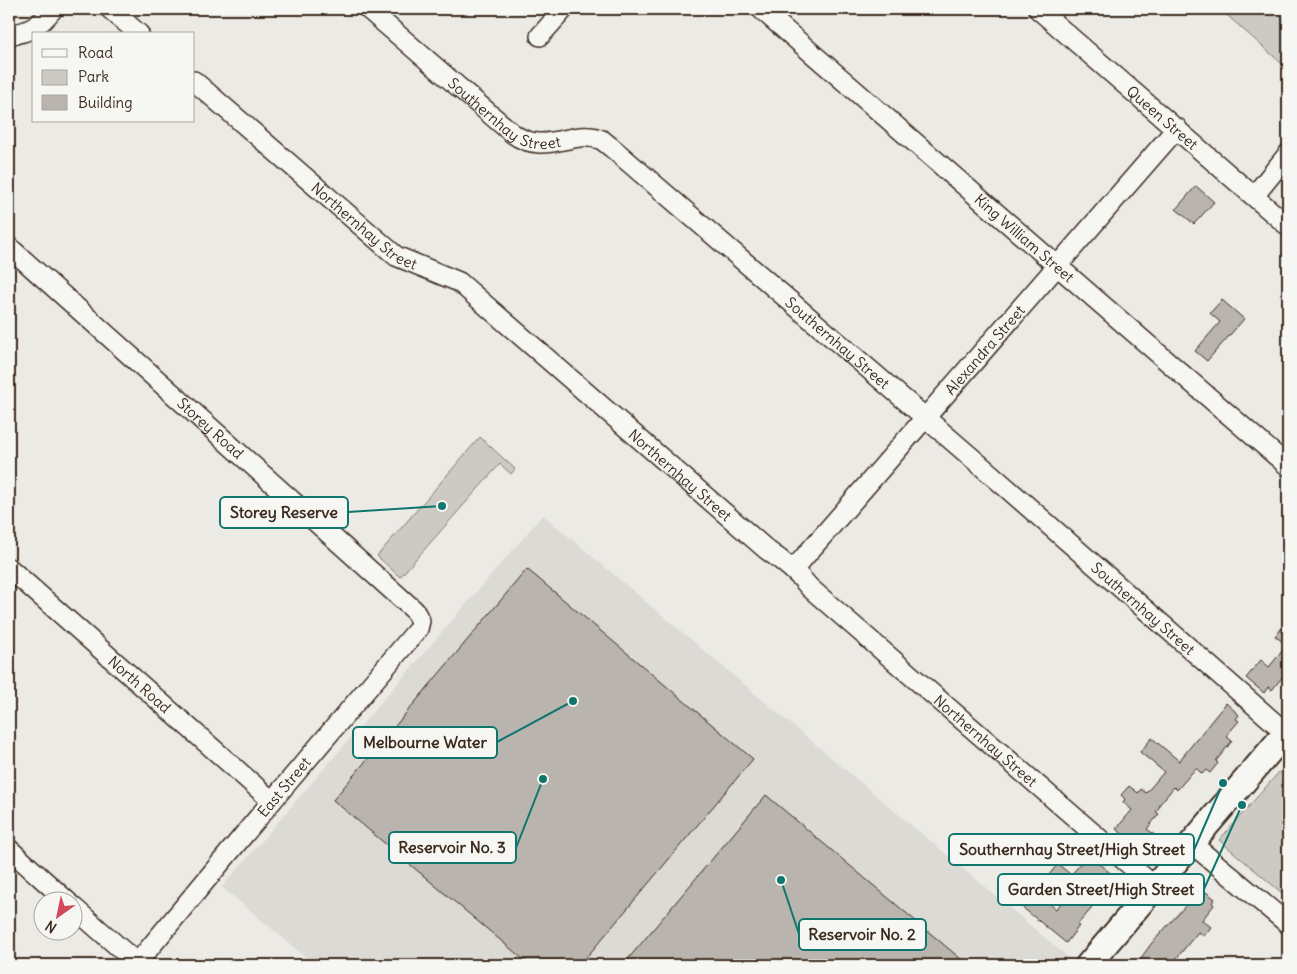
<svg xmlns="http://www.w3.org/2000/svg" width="1297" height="974" font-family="Delius,sans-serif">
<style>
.built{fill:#dcdad4}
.green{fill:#cdcac4;stroke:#847a71}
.building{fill:#bab4ae;stroke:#3b2a1e}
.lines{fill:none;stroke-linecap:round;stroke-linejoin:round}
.minor-casing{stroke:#3b2a1e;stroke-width:22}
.major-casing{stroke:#3b2a1e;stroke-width:28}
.minor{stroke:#f6f6f2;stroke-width:19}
.major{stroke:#f6f6f2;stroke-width:24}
.labels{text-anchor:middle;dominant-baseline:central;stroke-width:4.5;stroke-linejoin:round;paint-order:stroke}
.street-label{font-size:15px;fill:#3b2a1e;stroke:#f6f6f2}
.leader{fill:none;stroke:#0f766e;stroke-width:2}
.callout-dot{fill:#0f766e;stroke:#f6f6f2;stroke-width:2}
.callout{fill:#f6f6f2;stroke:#0f766e;stroke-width:2}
.callout-label{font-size:16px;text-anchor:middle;font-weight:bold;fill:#3b2a1e}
</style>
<rect width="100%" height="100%" fill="#ebeae5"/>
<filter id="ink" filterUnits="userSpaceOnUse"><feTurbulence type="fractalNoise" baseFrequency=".02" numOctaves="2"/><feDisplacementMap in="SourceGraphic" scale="10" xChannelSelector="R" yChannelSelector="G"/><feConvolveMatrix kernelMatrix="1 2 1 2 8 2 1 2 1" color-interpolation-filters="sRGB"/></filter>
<g filter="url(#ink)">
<!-- built -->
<path class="built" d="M543 515 1069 958 1063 965H315L222 887Z"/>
<!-- green -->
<path class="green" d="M1220 9H1288V69Z
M480 437 515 469 511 474 500 464 400 577 377 556Z
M1288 762V898L1219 840Z"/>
<!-- building -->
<path class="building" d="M1196 186 1214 202 1194 224 1176 209Z
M1222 300 1244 319 1207 361 1195 351 1220 322 1210 313Z
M527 569 753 759 580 965H530L333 800Z
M1288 621V670L1272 690 1268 687 1264 693 1246 678 1261 660 1269 667 1287 645 1275 636Z
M1226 703 1239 715 1236 719 1239 721 1226 736 1232 741 1216 761 1218 763 1210 773 1206 770 1202 774 1196 768 1177 790 1174 787 1159 805 1160 806 1156 812 1159 814 1147 829 1156 836 1147 847 1139 841 1136 845 1116 829 1132 810 1123 802 1125 799 1121 795 1129 786 1138 793 1141 789 1146 793 1164 772 1140 752 1152 738 1179 761Z
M766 795 968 965H623Z
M1088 855 1114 876 1095 899 1090 906 1092 908 1077 925 1079 926 1066 943 1012 899 1025 883 1056 909 1069 894 1048 876 1058 864 1071 875Z
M1206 892 1215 899 1212 903 1214 905 1202 920 1211 927 1204 936 1198 932 1171 965H1136L1151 944 1197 893 1203 897Z"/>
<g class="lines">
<!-- minor casing -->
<g class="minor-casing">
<g id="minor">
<path d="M110 9 139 34"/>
<path id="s1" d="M368 9 512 133C545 158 574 127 602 140 605 142 608 145 611 147L993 476 1286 733"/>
<path id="s2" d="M761 9 1288 466"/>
<path id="s3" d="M1038 9 1288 226"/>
<path d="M9 34C29 34 41 24 53 9"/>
<path d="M540 36 564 9"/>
<path id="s4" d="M194 81 396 256 459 282 767 550C783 561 798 573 810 588L1154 886"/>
<path d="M1254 196 1288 154"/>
<path id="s5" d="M9 247 414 610 420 621 418 629 272 801 137 963"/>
<path id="s6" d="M9 568 272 801"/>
<path id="s7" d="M793 570 1177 128"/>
<path d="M1191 843 1288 924"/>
<path d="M9 849 68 902"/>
<path d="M72 906 139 965"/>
</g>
</g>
<!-- major casing -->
<g class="major-casing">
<path id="major" d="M1088 965 1288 730"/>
</g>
<!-- minor -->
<use href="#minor" class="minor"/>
<!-- major -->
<use href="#major" class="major"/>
</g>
</g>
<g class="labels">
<!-- street labels -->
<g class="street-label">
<text stroke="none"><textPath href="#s1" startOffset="175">Southernhay Street</textPath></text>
<text stroke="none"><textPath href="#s3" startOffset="165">Queen Street</textPath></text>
<text stroke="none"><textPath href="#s4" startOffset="224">Northernhay Street</textPath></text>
<text stroke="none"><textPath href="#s2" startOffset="349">King William Street</textPath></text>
<text stroke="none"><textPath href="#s1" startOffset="594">Southernhay Street</textPath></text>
<text stroke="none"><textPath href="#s7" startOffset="292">Alexandra Street</textPath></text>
<text stroke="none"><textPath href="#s5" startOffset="271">Storey Road</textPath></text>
<text stroke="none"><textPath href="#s4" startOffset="629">Northernhay Street</textPath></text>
<text stroke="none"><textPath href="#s1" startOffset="999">Southernhay Street</textPath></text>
<text stroke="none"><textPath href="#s6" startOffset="175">North Road</textPath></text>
<text stroke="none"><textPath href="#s4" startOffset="1034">Northernhay Street</textPath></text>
<text transform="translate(284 787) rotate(-50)">East Street</text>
</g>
</g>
<!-- callouts -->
<path class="leader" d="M442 506L348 512M573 701L497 742M543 779L516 848M1223 783L1194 850M1242 805L1204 889M781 880L799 934"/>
<g class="callout-dot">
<circle cx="442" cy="506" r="5"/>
<circle cx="573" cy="701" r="5"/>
<circle cx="543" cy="779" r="5"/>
<circle cx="1223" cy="783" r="5"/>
<circle cx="1242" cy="805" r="5"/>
<circle cx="781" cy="880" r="5"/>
</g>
<g class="callout">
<rect x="220" y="497" width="128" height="31" rx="5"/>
<rect x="353" y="727" width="144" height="31" rx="5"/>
<rect x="389" y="832" width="127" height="31" rx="5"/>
<rect x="949" y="834" width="245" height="31" rx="5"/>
<rect x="998" y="874" width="206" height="31" rx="5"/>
<rect x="799" y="919" width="127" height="31" rx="5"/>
</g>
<g class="callout-label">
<text x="284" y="518">Storey Reserve</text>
<text x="425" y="748">Melbourne Water</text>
<text x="452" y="853">Reservoir No. 3</text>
<text x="1072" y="855">Southernhay Street/High Street</text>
<text x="1101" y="895">Garden Street/High Street</text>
<text x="862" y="940">Reservoir No. 2</text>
</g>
<!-- margin -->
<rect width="1297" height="974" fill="none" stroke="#f6f6f2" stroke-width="30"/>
<rect x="15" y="15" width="1267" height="944" fill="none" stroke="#3b2a1e" stroke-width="2" filter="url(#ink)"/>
<!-- legend -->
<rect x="32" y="32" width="162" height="90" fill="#f6f6f2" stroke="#aba49d"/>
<rect x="42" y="49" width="25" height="8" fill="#f6f6f2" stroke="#aba49d"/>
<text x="78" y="58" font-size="15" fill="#3b2a1e">Road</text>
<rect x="42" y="70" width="25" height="15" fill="#cdcac4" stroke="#aba49d"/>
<text x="78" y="82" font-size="15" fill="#3b2a1e">Park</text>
<rect x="42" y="95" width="25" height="15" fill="#bab4ae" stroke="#aba49d"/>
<text x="78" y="108" font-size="15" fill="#3b2a1e">Building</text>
<!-- north arrow -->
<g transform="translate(58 916) rotate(213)"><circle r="24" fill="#f6f6f2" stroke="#aba49d"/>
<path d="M0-4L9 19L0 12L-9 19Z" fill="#d1495b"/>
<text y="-8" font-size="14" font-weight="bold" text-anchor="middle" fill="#3b2a1e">N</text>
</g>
</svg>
